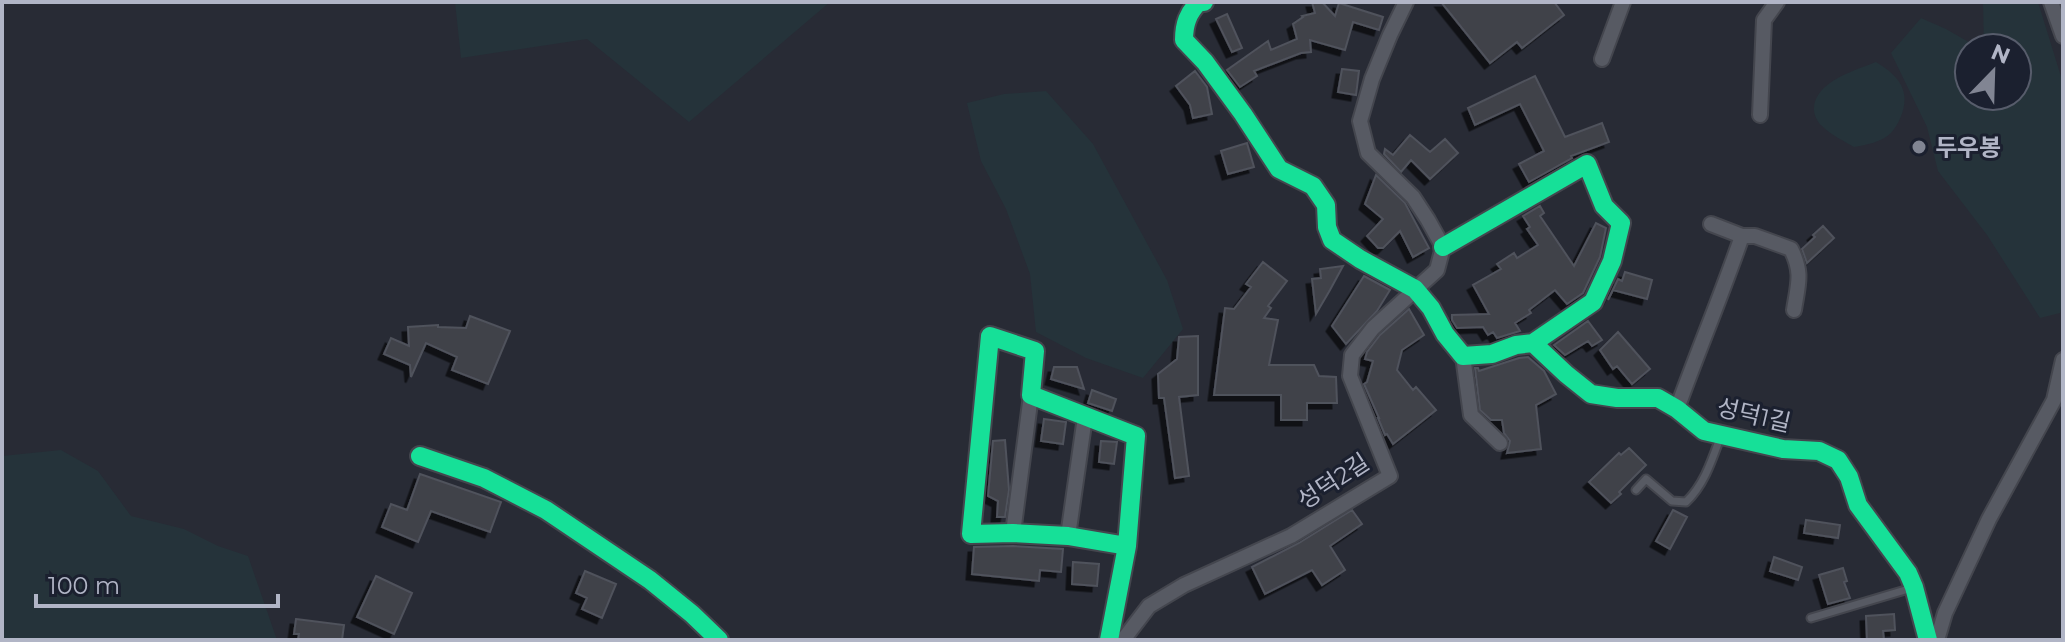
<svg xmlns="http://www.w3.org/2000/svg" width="2065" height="642" font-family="Montserrat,'Noto Sans KR',sans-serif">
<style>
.green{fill:#25333a}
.building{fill:#40424a;stroke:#50525c;stroke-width:2;filter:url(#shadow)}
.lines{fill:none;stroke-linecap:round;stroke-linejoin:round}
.lane-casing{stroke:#44464e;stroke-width:11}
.street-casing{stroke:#44464e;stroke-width:18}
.fast-casing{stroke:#44464e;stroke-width:22}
.lane{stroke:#575a63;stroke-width:7}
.street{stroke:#575a63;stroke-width:14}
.fast{stroke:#16e098;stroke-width:18}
.poi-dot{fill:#818593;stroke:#1b202f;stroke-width:3}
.labels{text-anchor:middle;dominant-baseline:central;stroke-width:6;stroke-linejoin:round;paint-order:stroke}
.poi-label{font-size:24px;font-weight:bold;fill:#b1b5c6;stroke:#1b202f;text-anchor:start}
.street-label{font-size:24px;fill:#b1b5c6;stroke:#1b202f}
</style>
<defs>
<filter id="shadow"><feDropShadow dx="-5.5" dy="5.5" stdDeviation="0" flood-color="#0009"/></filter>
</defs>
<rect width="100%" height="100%" fill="#282b35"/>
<!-- green -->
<path class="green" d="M455 2H830L689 122 587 39 461 58Z
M1983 2H2038L2063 83V299L2060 313 2040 318 1987 235 1938 171 1927 127 1891 53 1921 18 1946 29 1979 48H1969V96H2017V48H1984Z
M1876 62C1886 68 1900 78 1903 90 1908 104 1900 123 1891 133 1882 142 1866 145 1854 147 1844 141 1831 135 1822 126 1818 123 1814 115 1814 110 1813 82 1856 70 1876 62Z
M1046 91 1093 144 1167 280 1183 329 1143 378 1086 358 1036 332 1030 274 1006 209 981 161 967 103 1004 94Z
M61 450 98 471 131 516 184 529 218 546 248 556 277 640H2V456Z"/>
<!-- building -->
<path class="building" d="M1312 2H1322L1335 16 1339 3 1383 17 1379 30 1353 22 1345 50 1310 40 1311 52 1301 53 1254 71 1257 76 1240 87 1227 70 1268 41 1271 50 1297 39 1293 24 1303 17 1302 16 1315 13Z
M1441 2H1554L1564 15 1522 48 1517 42 1490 63Z
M1227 14 1242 48 1232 52 1216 19Z
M1342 69 1359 71 1356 95 1338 92Z
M1195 71 1207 87 1212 114 1193 118 1190 105 1176 86Z
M1535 76 1565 137 1602 123 1609 142 1571 156 1572 158 1529 182 1519 164 1544 151 1520 104 1475 125 1468 108Z
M1410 135 1430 152 1445 139 1458 153 1430 179 1411 160 1401 172 1384 154 1385 149 1393 155Z
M1247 143 1254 167 1228 174 1221 151Z
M1376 175 1405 203 1429 248 1413 257 1400 231 1383 248H1378L1367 236 1383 219 1365 204Z
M1540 206 1544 213 1540 216 1574 266 1596 223 1606 228 1600 257 1583 293 1567 304 1555 290 1529 310 1531 313 1515 323 1520 331 1497 338 1493 332 1488 335 1483 327 1457 328 1452 320V315L1489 314 1473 285 1501 269 1497 264 1514 253 1517 258 1538 245 1527 229 1530 227 1523 216Z
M1823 226 1834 238 1807 263 1802 249 1815 237 1813 235Z
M1263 262 1287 281 1268 306 1271 308 1264 318 1278 320 1269 365H1314L1319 376 1336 377 1337 403H1307V420H1281V395H1214L1225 308 1234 309 1251 287 1246 284Z
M1343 266 1330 290 1316 314 1312 279 1321 278 1320 269Z
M1625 272 1652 280 1647 299 1613 290 1608 300 1618 279 1622 281Z
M1364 276 1390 290 1377 311 1346 344 1332 326Z
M1409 309 1424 335 1402 350 1397 370 1413 390 1416 387 1436 410 1393 444 1387 434 1385 435 1378 418H1379L1364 384 1367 382 1373 361 1365 359 1367 352 1380 335Z
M470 316 510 331 488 384 452 370 457 357 426 343 411 377 410 365 384 354 391 338 409 346 408 327 438 325V327L466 328Z
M1588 321 1602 340 1592 346 1588 341 1565 355 1554 345Z
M1618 332 1650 369 1632 384 1617 366 1613 369 1600 350Z
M1198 336V395L1179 397 1189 476 1175 478 1164 398H1159L1158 374 1177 359 1179 337Z
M1528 357 1544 371 1556 394 1536 405 1541 449 1507 453 1510 441 1504 433 1502 420H1491L1480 410 1475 368H1478L1479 371 1519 358Z
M1054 367H1077L1084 389 1051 379Z
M1092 390 1116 399 1112 411 1088 403Z
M1044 419 1066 422 1063 444 1041 441Z
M1005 440 1009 490 1005 517H997L998 501 988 496 993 441Z
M1101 441 1117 442 1114 464 1099 462Z
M1629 448 1646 465 1619 492 1621 494 1611 503 1589 482 1619 453 1621 455Z
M420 474 501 502 490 532 431 511 418 542 382 527 391 504 407 510Z
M1352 510 1362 524 1330 546 1345 570 1322 585 1312 570 1265 594 1252 567 1299 543Z
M1673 510 1687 517 1670 549 1656 541Z
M1806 520 1840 525 1838 538 1804 533Z
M1013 546 1063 549 1061 572 1040 570 1039 581 972 574 974 547Z
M1774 557 1802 567 1798 580 1770 571Z
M1073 562 1099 564 1097 586 1072 584Z
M1843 568 1847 581 1844 582 1850 598 1828 604 1819 575Z
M585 571 616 584 602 618 582 609 587 598 576 593Z
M376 576 412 593 394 634 357 617Z
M1894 614 1895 630 1883 631 1884 640H1867L1866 616Z
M296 619 344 625 342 640H298L299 634H294Z"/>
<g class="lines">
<!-- lane casing -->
<g class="lane-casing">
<path id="lane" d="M1636 490 1646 479 1672 501 1686 502C1704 485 1712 460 1720 438
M1811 618 1912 588"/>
</g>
<!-- street casing -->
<g class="street-casing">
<path id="street" d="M2051 2 2063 36
M1602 59 1623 2
M1760 115 1764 20 1777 2
M1742 236H1755L1791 249C1803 273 1798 284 1794 310
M1463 356 1471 415 1500 443
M1677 409C1698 351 1722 294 1742 236L1711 224
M1013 533 1031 395
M1068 536 1085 417
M1123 640 1149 606 1184 585 1291 536 1390 476 1350 376 1352 355 1373 328 1437 270 1443 247 1428 220 1413 197 1368 153 1360 121 1372 79 1390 35 1406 2
M1937 640 1945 613 1989 519 2054 400 2063 360"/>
</g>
<!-- fast casing -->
<g class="fast-casing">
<path id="fast" d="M1204 2H1199C1188 13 1184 24 1184 40L1205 62 1243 114 1279 169 1313 186 1326 205 1327 227 1332 240 1360 259 1415 289 1431 308 1445 334 1463 356 1492 354 1516 345 1533 343 1593 302 1612 261 1621 223 1604 206 1587 164 1443 247
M1533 343 1566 374 1591 394 1617 398H1658L1677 409 1704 431 1783 449 1819 451 1838 460 1849 477 1858 505 1908 573 1914 587 1928 640
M420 456 484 478 546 510 650 580 692 614 719 640
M1109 640 1127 546 1136 436 1031 395 1035 351 990 336 971 534 1013 533 1068 536 1127 546"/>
</g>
<!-- lane -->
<use href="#lane" class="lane"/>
<!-- street -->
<use href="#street" class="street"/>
<!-- fast -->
<use href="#fast" class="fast"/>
</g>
<!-- markers -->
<circle class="poi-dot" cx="1919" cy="147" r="8"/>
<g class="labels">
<!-- poi labels -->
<g class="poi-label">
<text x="1935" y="147">두우봉</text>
</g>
<!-- street labels -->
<g class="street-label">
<text transform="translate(1754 415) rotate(13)">성덕1길</text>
<text transform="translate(1333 481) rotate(-33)">성덕2길</text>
</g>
</g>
<!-- border -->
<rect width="2065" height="642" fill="none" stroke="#b1b5c6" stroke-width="8"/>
<!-- north arrow -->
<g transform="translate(1993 72) rotate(23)"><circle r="38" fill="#1b202f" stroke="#575c6b" stroke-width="2"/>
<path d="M0-6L14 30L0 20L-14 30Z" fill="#818593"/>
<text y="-12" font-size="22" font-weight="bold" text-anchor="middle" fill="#b1b5c6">N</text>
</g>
<!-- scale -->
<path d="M36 594v12h242v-12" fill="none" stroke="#b1b5c6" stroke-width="4"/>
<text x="48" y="594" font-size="24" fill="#b1b5c6" stroke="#1b202f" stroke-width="6" paint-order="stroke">100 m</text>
</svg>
